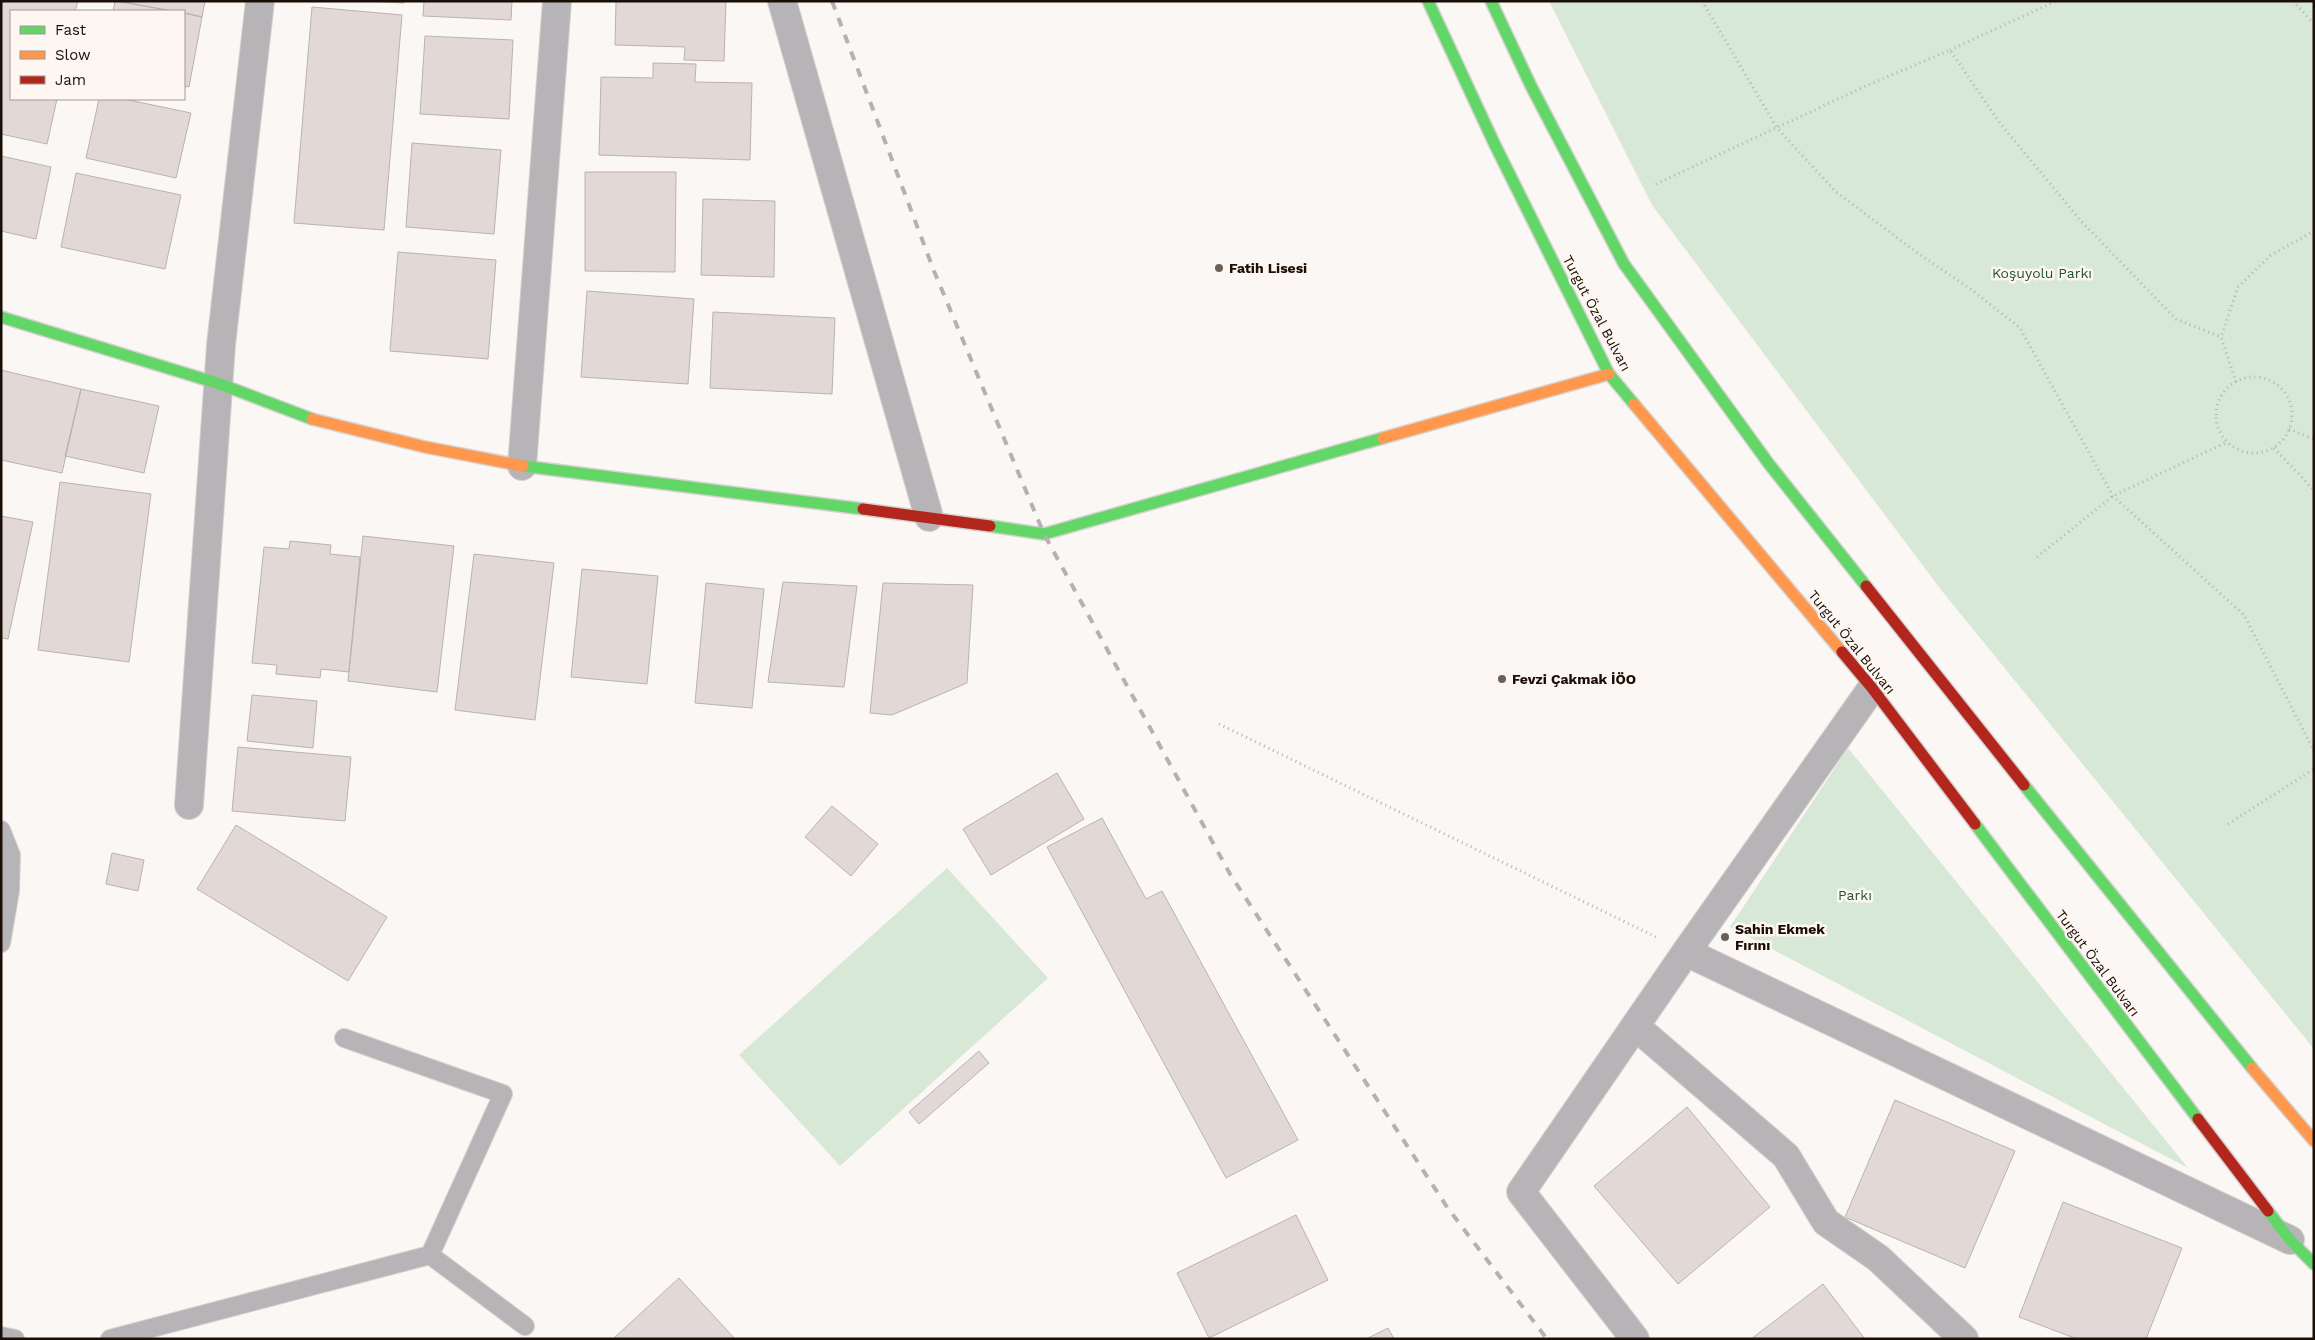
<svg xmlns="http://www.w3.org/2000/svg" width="2315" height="1340" font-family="'Work Sans',sans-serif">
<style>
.green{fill:#d8e8d7}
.building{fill:#e2d9d7;stroke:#bab2b0}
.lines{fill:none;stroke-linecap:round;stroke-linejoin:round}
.lane-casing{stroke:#d5d2cf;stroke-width:20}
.street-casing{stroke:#d5d2cf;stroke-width:30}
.fast-casing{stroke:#d5d2cf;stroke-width:14}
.slow-casing{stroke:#d5d2cf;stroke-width:14}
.jam-casing{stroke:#d5d2cf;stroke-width:14}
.path{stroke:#b4b2b3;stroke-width:3;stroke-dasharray:1 4;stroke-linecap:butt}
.lane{stroke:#b7b4b8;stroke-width:18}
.street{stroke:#b7b4b8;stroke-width:28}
.fast{stroke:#63d668;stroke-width:11}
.slow{stroke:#ff974d;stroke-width:11}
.jam{stroke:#b3261e;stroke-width:11}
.rail{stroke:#b5b1b3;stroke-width:4;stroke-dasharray:9 9;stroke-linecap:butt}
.poi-dot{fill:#686059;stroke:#fdf6f1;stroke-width:2}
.labels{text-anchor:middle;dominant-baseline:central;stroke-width:5;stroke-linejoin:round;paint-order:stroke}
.poi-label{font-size:14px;font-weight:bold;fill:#1a0e06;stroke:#fdf6f1;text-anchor:start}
.park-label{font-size:14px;fill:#23542d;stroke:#fdf6f1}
.street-label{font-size:14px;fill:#1a0e06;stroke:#fdf6f1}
</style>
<rect width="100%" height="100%" fill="#faf7f4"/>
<!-- green -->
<path class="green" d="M1549 1H2314V1049L1942 591 1652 205Z
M1848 748 2188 1168 1730 927Z
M947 868 1048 978 840 1166 739 1055Z"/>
<!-- building -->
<path class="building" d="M1 1H78L75 11H11V99H57L47 144 1 134Z
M115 1H117L172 11H113Z
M117 1H205L202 17 184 13V11H172Z
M368 1H404V3Z
M424 1H512L511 20 423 16Z
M616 1H726L724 61 684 60 685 47 615 45Z
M312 7 402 15 384 230 294 223Z
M184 13 202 17 189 87 184 86Z
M425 36 513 40 509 119 420 114Z
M653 63 696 64 695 82 752 83 750 160 599 155 601 77 653 78Z
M99 99H124L191 113 176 178 86 158Z
M412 143 501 150 494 234 406 227Z
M1 156 51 167 36 239 1 231Z
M585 172H676L675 272 585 271Z
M76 173 181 195 165 269 61 247Z
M703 199 775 201 774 277 701 275Z
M398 252 496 260 488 359 390 351Z
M587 291 694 299 688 384 581 377Z
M713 312 835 318 832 394 710 388Z
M1 370 81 389 62 473 1 460Z
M81 389 159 406 144 473 65 456Z
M60 482 151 494 129 662 38 650Z
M1 516 33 522 8 639 1 638Z
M363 536 454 546 437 692 348 681Z
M290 541 331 545 330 554 360 557 349 672 321 669 320 678 276 674 277 665 252 663 264 547 289 549Z
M474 554 554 563 535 720 455 710Z
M582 569 658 576 647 684 571 677Z
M783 582 857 586 844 687 768 682Z
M706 583 764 589 752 708 695 703Z
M883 583 973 585 967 683 892 715 870 713Z
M252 695 317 701 313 748 247 741Z
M238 747 351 757 345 821 232 811Z
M1057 773 1084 819 991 875 963 829Z
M832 806 878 844 851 876 805 837Z
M1102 818 1146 899 1162 891 1298 1140 1226 1178 1047 847Z
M236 825 387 917 348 981 197 889Z
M112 853 144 860 138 891 106 884Z
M979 1051 989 1063 919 1124 909 1112Z
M1895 1100 2015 1151 1965 1268 1845 1217Z
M1687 1107 1770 1207 1678 1284 1594 1186Z
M2063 1202 2182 1248 2146 1339H2077L2019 1317Z
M1296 1215 1328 1280 1209 1338 1177 1273Z
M679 1278 735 1339H615L614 1338Z
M1823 1284 1865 1339H1751Z
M1388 1328 1394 1339H1366Z"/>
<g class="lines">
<!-- lane casing -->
<g class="lane-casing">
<path id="lane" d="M1 830 11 855 10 891 1 943
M344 1038 503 1094 430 1255
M430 1255 525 1326
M1 1336 15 1339
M110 1339 430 1255"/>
</g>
<!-- street casing -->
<g class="street-casing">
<path id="street" d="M782 1 929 517
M522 466 557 1
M189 805 221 345 260 1
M1686 952 2290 1240
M1635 1026 1786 1156 1826 1222 1878 1258 1964 1339
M1635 1339 1521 1192 1686 952 1872 688"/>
</g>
<!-- fast casing -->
<g class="fast-casing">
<path id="fast" d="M1428 1 1495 145 1609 374 1634 404
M1491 1 1531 86 1624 264 1769 464 1866 586
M1 317 220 384 312 419
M523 466 863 509
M990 526 1044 534 1383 438
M2024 785 2252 1068
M1975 824 2198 1119
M2268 1211 2290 1240 2314 1264"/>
</g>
<!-- slow casing -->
<g class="slow-casing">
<path id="slow" d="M1634 404 1842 652
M312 419 425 447 523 466
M1383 438 1609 374
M2252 1068 2314 1141"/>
</g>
<!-- jam casing -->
<g class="jam-casing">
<path id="jam" d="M863 509 990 526
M1866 586 2024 785
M1842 652 1872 688 1975 824
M2198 1119 2268 1211"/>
</g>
<!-- path -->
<path class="path" d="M1702 1 1777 128 1836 192 1912 249 1972 290 2020 328 2113 496 2244 615 2314 751
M2293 1 2314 24
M1950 50 2056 1
M1656 184 1868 85 1950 50 1999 122 2080 220 2176 319 2221 337
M2216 415a38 38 0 1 1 76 0a38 38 0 1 1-76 0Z
M2236 382 2221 337 2238 287 2271 255 2314 231
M2289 429 2314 439
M2274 448 2314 490
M2037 557 2113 496 2227 442
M1219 724 1656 937
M2228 824 2314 769"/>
<!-- lane -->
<use href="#lane" class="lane"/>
<!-- street -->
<use href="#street" class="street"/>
<!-- fast -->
<use href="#fast" class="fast"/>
<!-- slow -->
<use href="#slow" class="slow"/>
<!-- jam -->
<use href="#jam" class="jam"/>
<!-- rail -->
<path class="rail" d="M832 1 934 271 1044 534 1230 874 1447 1207 1547 1339"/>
</g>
<!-- markers -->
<g class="poi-dot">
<circle cx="1219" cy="268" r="5"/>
<circle cx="1502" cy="679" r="5"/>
<circle cx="1725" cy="937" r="5"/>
</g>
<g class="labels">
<!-- poi labels -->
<g class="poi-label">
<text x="1229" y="268">Fatih Lisesi</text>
<text x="1512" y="679">Fevzi Çakmak İÖO</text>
<text x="1735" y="929">Sahin Ekmek<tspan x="1735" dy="16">Fırını</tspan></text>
</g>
<!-- park labels -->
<g class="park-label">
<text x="2042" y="273">Koşuyolu Parkı</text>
<text x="1855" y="895">Parkı</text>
</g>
<!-- street labels -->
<g class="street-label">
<text transform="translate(1597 313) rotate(62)">Turgut Özal Bulvarı</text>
<text transform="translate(1852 642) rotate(51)">Turgut Özal Bulvarı</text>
<text transform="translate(2098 963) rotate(53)">Turgut Özal Bulvarı</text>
</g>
</g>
<!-- border -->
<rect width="2315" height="1340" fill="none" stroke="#1a0e06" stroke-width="5"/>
<!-- legend -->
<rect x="10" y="10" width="175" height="90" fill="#fdf6f1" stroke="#a29993"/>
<rect x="20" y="26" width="25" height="8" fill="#63d668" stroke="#a29993"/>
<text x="55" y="35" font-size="15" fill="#1a0e06">Fast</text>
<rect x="20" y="51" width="25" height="8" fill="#ff974d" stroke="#a29993"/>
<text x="55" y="60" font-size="15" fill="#1a0e06">Slow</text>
<rect x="20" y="76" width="25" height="8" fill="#b3261e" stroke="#a29993"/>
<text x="55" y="85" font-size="15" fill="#1a0e06">Jam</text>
</svg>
